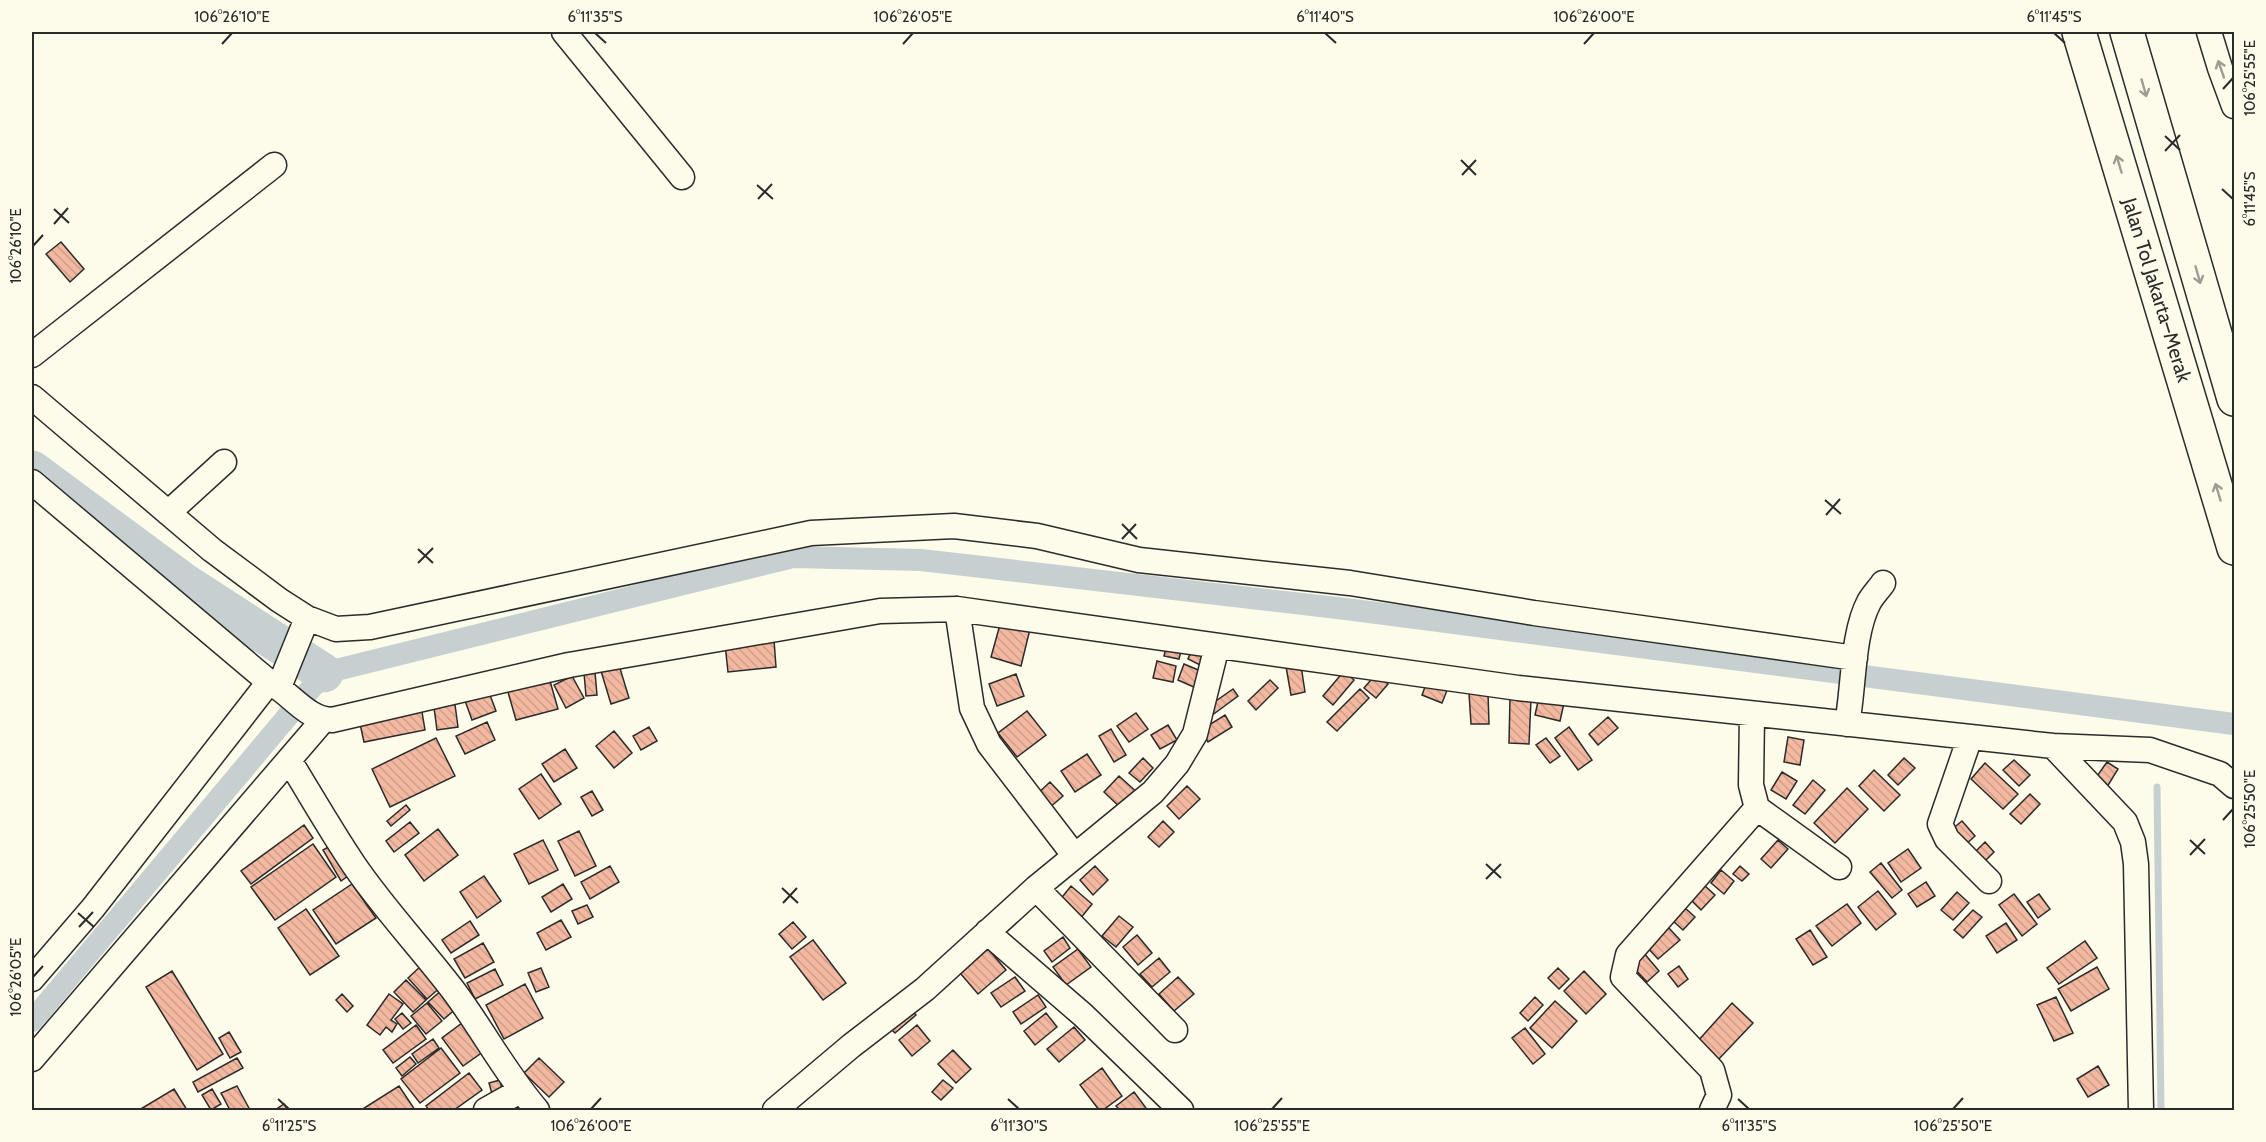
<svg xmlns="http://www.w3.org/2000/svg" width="2266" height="1142" font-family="Cabin,sans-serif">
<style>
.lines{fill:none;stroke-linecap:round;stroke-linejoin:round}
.stream{stroke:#c7d0d0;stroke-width:7}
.canal{stroke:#c7d0d0;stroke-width:22}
.river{stroke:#c7d0d0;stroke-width:39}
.building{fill:url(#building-back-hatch);stroke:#2b2b2b;stroke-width:1.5}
.minor-casing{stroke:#2b2b2b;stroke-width:27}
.highway-casing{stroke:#2b2b2b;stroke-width:36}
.minor{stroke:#fdfbea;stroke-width:24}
.highway{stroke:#fdfbea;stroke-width:33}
.oneway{stroke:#9e9d94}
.ticks{fill:none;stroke:#2b2b2b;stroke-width:2}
.labels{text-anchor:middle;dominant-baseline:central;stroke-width:4.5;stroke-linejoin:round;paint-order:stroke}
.street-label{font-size:20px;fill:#2b2b2b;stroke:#fdfbea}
.neatline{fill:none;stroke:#2b2b2b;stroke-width:2}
.ticks-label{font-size:15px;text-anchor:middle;fill:#2b2b2b}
</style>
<defs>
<pattern id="building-back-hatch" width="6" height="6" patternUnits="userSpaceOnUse" patternTransform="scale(1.5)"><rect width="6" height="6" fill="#f2b8a0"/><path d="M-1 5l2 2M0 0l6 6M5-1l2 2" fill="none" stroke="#d09e8a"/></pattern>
</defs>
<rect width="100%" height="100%" fill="#fdfbea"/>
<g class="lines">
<!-- stream -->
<path class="stream" d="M2157 787 2161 1110"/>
<!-- canal -->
<path class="canal" d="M32 1021 324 673 793 557 921 560 1346 609 2234 724"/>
<!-- river -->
<path class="river" d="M32 470 182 581 324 673"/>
</g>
<!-- building -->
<path class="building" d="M61 242 84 269 70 282 46 254Z
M1001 621 1030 629 1021 666 991 657Z
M774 640 776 667 728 672 725 644Z
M1167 644 1182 647 1179 659 1164 656Z
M1192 649 1211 658 1206 668 1188 659Z
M1300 659 1305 692 1291 695 1285 661Z
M1157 661 1176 666 1173 682 1153 678Z
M1184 664 1203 672 1196 688 1178 680Z
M619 665 629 698 611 704 601 671Z
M1344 671 1354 680 1333 705 1323 696Z
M595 672 597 695 586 696 584 673Z
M548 674 558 709 516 720 506 685Z
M1016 674 1024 696 997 706 989 684Z
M1376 674 1388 684 1376 698 1364 688Z
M572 676 584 698 566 708 554 685Z
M1428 679 1448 688 1442 703 1422 695Z
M1270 680 1278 688 1256 710 1248 701Z
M487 687 496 711 472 720 463 695Z
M1233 689 1238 696 1211 716 1206 708Z
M1360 689 1369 698 1337 731 1327 722Z
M1469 693H1488L1489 724H1471Z
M454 697 458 727 437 730 433 700Z
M1539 697 1564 703 1560 721 1535 715Z
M1510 698 1531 699 1529 744 1509 743Z
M421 706 425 730 364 742 359 719Z
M1027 711 1046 735 1017 757 998 733Z
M1136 713 1148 729 1129 742 1117 726Z
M1225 715 1232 727 1208 742 1201 730Z
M1608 717 1618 728 1598 745 1589 734Z
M487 722 495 740 465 754 456 736Z
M1168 725 1177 740 1160 749 1151 735Z
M649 727 657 741 641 750 633 736Z
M1569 727 1592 760 1578 770 1555 738Z
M1111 729 1126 755 1114 762 1099 736Z
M614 731 632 753 614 768 596 746Z
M1788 737 1804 740 1800 765 1784 762Z
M436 738 455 776 390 807 372 769Z
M1546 738 1560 756 1550 763 1536 745Z
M565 749 577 768 554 782 542 764Z
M1087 754 1101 775 1075 792 1061 771Z
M1143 758 1153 768 1140 782 1129 773Z
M1904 758 1915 768 1898 785 1888 775Z
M2014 760 2030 775 2019 786 2003 770Z
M2107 762 2118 769 2107 787 2095 779Z
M1985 763 2018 794 2003 809 1971 779Z
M1874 770 1900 795 1884 811 1859 786Z
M1782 772 1797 781 1786 799 1771 790Z
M541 774 561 804 539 819 519 789Z
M1119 776 1140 795 1124 811 1104 792Z
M1813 780 1825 790 1805 814 1793 805Z
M1050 782 1063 796 1048 809 1035 796Z
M1187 786 1200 799 1179 819 1167 806Z
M1847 788 1868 809 1835 843 1814 823Z
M592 791 603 810 592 816 581 797Z
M2030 794 2040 804 2021 824 2010 814Z
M406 805 410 810 391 826 387 821Z
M1163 821 1174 832 1159 847 1148 837Z
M1962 821 1975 836 1964 846 1951 830Z
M410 822 419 833 394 852 386 841Z
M304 825 313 838 251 884 241 871Z
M438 829 458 855 424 881 405 855Z
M579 831 596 866 575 876 558 841Z
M543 840 558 870 529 884 514 854Z
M1778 840 1788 849 1771 868 1761 859Z
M1985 842 1994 852 1983 863 1974 853Z
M313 844 336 877 275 920 251 887Z
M330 846 348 876 341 881 323 850Z
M1908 849 1921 868 1901 882 1888 863Z
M1881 863 1902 890 1892 898 1870 872Z
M610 866 619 882 590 899 581 882Z
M1095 866 1108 880 1093 895 1080 880Z
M1740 866 1749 874 1742 881 1733 874Z
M1721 870 1734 881 1724 894 1711 883Z
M484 876 501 901 477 918 460 892Z
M1926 882 1935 896 1917 907 1908 894Z
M352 884 376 918 336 944 313 910Z
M563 884 572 899 551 912 542 897Z
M1704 885 1715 895 1701 910 1691 900Z
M1071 886 1092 904 1080 919 1059 901Z
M1878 891 1896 914 1876 930 1858 907Z
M1957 892 1969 903 1953 920 1941 910Z
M2014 894 2037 924 2022 936 1999 905Z
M2039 894 2050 909 2038 918 2027 902Z
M1847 904 1861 923 1832 946 1816 926Z
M587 905 593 917 578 924 572 911Z
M1685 908 1695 917 1683 930 1673 921Z
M306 909 339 956 310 975 278 928Z
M1973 910 1982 917 1963 938 1954 930Z
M1119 916 1133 927 1116 947 1102 936Z
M561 920 571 937 546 950 537 933Z
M470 921 479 935 451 953 442 940Z
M793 922 806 937 792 949 779 934Z
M2006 923 2017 940 1997 953 1986 936Z
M1668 927 1680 940 1658 959 1646 946Z
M1810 930 1827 957 1813 965 1796 939Z
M1137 935 1152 953 1138 965 1123 947Z
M1063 937 1070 948 1052 962 1044 951Z
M813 940 846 983 823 1000 790 957Z
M2085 941 2097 958 2059 984 2047 968Z
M483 943 494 962 465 978 454 959Z
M983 943 1006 970 978 994 955 967Z
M1078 949 1091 967 1066 985 1053 967Z
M1643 952 1659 971 1647 982 1630 964Z
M1159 958 1170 972 1152 987 1140 974Z
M423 964 442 986 427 999 408 978Z
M1679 966 1688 979 1678 987 1668 974Z
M2097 967 2109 989 2071 1011 2058 989Z
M541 968 549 987 536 992 528 973Z
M1558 968 1569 979 1559 989 1548 978Z
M495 969 503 985 475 999 467 983Z
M172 971 223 1054 197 1070 146 987Z
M1584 971 1606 994 1586 1014 1564 991Z
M1015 977 1025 991 1001 1007 991 993Z
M1178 977 1194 994 1174 1011 1159 994Z
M406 980 426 1000 413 1012 394 992Z
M525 984 543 1018 504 1039 486 1005Z
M443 989 459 1006 444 1019 428 1002Z
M342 994 353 1006 347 1012 336 1000Z
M389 994 403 1004 391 1020 397 1024 392 1032 386 1027 380 1035 367 1025Z
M1038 995 1046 1007 1021 1024 1013 1012Z
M1535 997 1543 1005 1528 1021 1520 1013Z
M2056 997 2073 1033 2054 1041 2037 1005Z
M1555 1001 1577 1021 1552 1048 1530 1028Z
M427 1003 442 1021 426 1034 411 1016Z
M1732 1003 1753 1023 1717 1061 1697 1042Z
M909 1007 916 1015 895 1033 887 1025Z
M402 1013 411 1023 403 1029 395 1019Z
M1046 1013 1057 1027 1035 1045 1024 1031Z
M466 1020 487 1049 463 1066 442 1038Z
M416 1025 426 1039 393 1063 383 1050Z
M917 1025 930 1041 912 1056 899 1040Z
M1074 1027 1085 1040 1059 1062 1047 1049Z
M1525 1028 1545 1054 1533 1064 1512 1038Z
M229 1032 241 1052 230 1058 219 1038Z
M433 1039 439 1048 418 1063 412 1054Z
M441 1048 460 1073 420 1103 401 1079Z
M953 1050 971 1069 956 1083 938 1064Z
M410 1057 416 1064 402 1076 396 1068Z
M237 1058 243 1068 198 1092 193 1082Z
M539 1058 564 1082 549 1097 524 1073Z
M2098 1066 2109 1085 2088 1097 2077 1079Z
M1102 1068 1122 1096 1103 1110H1099L1080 1085Z
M469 1073 482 1090 454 1110H429L426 1106Z
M500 1080 503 1092 492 1094 489 1083Z
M943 1080 953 1088 941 1100 932 1092Z
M237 1086 250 1110H230L221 1093Z
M399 1086 415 1110H361Z
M174 1089 187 1110H139Z
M212 1089 221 1104 211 1110 202 1095Z
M1134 1092 1146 1108 1143 1110H1120L1116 1106Z
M284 1104 288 1110H275Z"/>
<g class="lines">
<!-- minor casing -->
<g class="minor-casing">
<path id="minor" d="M564 32 682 177
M2209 32 2220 68 2234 106
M32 355 274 165
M32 397 212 550 279 600 307 618 336 629 370 627 811 533 954 526 1037 536 1139 560 1350 583 1534 613 1855 658
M32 482 269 682C291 693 306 719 332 720L569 665 880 611 957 609 1518 688 2053 746 2150 750 2220 774 2234 786
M168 513 224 462
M957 609 972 708 989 744 1074 855
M279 687 307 618
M1752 714 1751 785 1757 808 1839 867
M1847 724C1854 688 1852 634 1869 602 1873 595 1879 589 1883 583
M1970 737 1940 824 1947 839 1989 881
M2053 746 2125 822 2133 842 2136 864 2141 1110
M289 760C310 794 331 831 354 865 384 909 421 948 453 990 483 1030 505 1073 537 1110
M987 932 1083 1015 1181 1110
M32 979 93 908 269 682
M1175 1030 1036 888 1153 792 1177 764 1195 734 1217 646
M32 1059 324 719
M486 1110 520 1091
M775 1110 851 1046 925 989 1036 888
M1712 1110 1719 1095 1712 1070 1623 977 1628 955 1757 808"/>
</g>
<!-- highway casing -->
<g class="highway-casing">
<path id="highway" d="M2079 32 2234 548
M2127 32 2234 399"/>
</g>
<!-- minor -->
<use href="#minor" class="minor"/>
<!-- highway -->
<use href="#highway" class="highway"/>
</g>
<!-- one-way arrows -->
<defs><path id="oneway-shaft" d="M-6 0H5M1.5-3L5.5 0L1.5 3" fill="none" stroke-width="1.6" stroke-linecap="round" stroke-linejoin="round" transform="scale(1.5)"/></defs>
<g class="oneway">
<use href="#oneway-shaft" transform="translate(2221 69) rotate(-109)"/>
<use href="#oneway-shaft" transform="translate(2144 88) rotate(74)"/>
<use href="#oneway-shaft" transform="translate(2119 164) rotate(-107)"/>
<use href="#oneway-shaft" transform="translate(2198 275) rotate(74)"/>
<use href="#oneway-shaft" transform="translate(2218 492) rotate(-107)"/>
</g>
<!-- ticks -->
<path class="ticks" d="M595 33 606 43M1325 33 1336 43M2054 33 2065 43M222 44 232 33M903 44 913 33M1584 44 1594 33M2223 89 2233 78M2165 136 2180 150M2165 151 2180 135M1461 160 1476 175M1462 175 1476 160M757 185 773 199M2222 189 2233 199M758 199 772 184M54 209 69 223M54 224 68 208M33 246 43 235M1825 500 1841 514M1826 515 1840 499M1122 524 1137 539M1122 539 1136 524M418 549 433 563M418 563 433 548M2223 820 2233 809M2190 840 2205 854M2190 855 2205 839M1486 864 1501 878M1486 879 1501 864M782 888 798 903M783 903 797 888M78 913 94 927M79 927 93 912M33 977 43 966M278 1099 289 1109M1008 1099 1019 1109M1738 1099 1749 1109M591 1109 601 1098M1272 1109 1282 1098M1953 1109 1963 1098"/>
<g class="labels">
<!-- street labels -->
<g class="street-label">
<text transform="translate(2157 290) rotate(73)">Jalan Tol Jakarta–Merak</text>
</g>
</g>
<!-- border -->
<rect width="2266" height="1142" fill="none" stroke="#fdfbea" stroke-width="66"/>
<rect x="33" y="33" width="2200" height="1076" class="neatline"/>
<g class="ticks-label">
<text x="232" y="22">106°26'10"E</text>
<text x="595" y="22">6°11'35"S</text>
<text x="913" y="22">106°26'05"E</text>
<text x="1325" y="22">6°11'40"S</text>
<text x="1594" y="22">106°26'00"E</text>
<text x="2054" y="22">6°11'45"S</text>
<text transform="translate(2250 78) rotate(-90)" y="5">106°25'55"E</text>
<text transform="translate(2250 199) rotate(-90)" y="5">6°11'45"S</text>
<text transform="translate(16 246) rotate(-90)" y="5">106°26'10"E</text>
<text transform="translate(2250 809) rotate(-90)" y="5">106°25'50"E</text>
<text transform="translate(16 977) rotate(-90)" y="5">106°26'05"E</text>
<text x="289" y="1131">6°11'25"S</text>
<text x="591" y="1131">106°26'00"E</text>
<text x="1019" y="1131">6°11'30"S</text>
<text x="1272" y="1131">106°25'55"E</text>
<text x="1749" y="1131">6°11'35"S</text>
<text x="1953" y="1131">106°25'50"E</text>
</g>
</svg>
